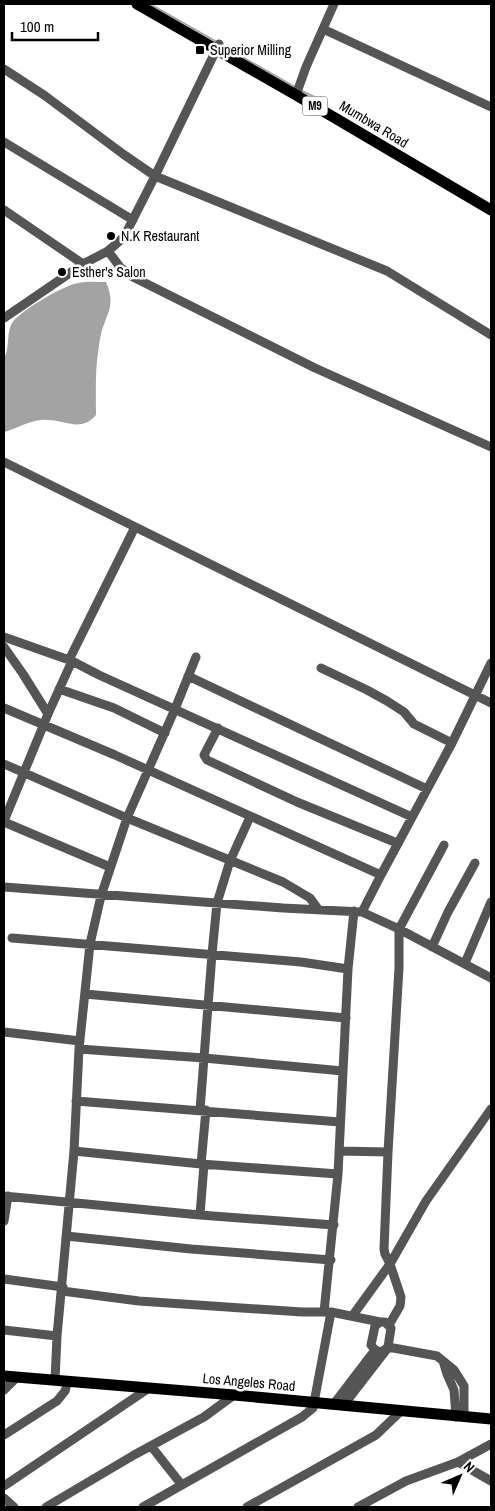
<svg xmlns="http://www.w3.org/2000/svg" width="495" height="1511" font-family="'Archivo Narrow',sans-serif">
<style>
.water{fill:#a3a3a3}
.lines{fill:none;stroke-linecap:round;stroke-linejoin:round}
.stream{stroke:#a3a3a3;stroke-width:2}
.minor{stroke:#555;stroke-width:9}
.major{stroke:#000;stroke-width:11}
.poi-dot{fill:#000;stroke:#fff;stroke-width:2}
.labels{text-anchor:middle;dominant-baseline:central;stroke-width:5;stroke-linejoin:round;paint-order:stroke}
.shield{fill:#fff;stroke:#4c4c4c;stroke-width:1}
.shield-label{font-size:12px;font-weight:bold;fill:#000}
.poi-label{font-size:14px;fill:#000;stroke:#fff;text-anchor:start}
.street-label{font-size:14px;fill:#000;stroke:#fff}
</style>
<rect width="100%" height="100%" fill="#fff"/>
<!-- water -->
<path class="water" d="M106 282C115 303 109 310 102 330 100 337 99 345 98 353 95 374 96 394 96 415 80 434 63 418 41 420 28 421 16 429 4 432V356L6 354C9 344 7 332 12 323 20 311 64 285 78 283 87 281 97 282 106 282Z"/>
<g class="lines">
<!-- stream -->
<path class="stream" d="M150 4 217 42
M221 45 295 87
M302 91 327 103"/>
<!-- minor -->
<path class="minor" d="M323 29 491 107
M4 69 44 95 123 154 155 176 387 271 491 335
M296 95 306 67 334 4
M4 142 133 220
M4 210 83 264
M108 251 120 267 133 277 315 368 491 447
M4 318 83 264 108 251 124 237 155 176 219 44
M4 462 491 703
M4 637 72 661 99 675 412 817
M4 647 23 674 48 714 4 821
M69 660 135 527
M321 668 367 690 387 701 404 712 414 724 452 743
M188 676 427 789
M59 689 114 708 165 733
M4 708 115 755 381 875 452 743 491 663
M48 714 72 661
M218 728 204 755 207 760 297 802 397 843
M4 764 127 818 283 882 310 898 318 909
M4 822 110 867
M4 887 283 908 362 912 381 875
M362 912 399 929 491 978
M12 938 301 962 348 969
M432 947 448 912 475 863
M465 963 491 902
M85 994 346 1018
M4 1032 80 1041
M79 1049 204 1058 343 1071
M76 1101 340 1122
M200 1110 212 954 217 903 230 861 250 817
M74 1151 201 1164 338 1174
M339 1151 388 1152
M201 1164 206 1110
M4 1196 200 1215 334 1225
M200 1215 204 1164
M4 1221 8 1196
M66 1236 191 1249 331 1260
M4 1279 63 1287
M62 1291 139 1301 302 1312H331L380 1322
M324 1312 338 1174 348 969 354 911
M353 1315 390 1264 385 1254 384 1249 388 1152 399 968V929L444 845
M389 1325 400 1306 401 1297 390 1264 426 1201 491 1109
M4 1330 57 1336
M388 1347 391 1328 385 1322H380L375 1326 371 1345 375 1350 382 1352 388 1347 437 1356 454 1370 464 1386V1417
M443 1361 447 1374 454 1390 456 1417
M55 1380 57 1336 74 1151 79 1049 90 944 101 896 127 818 175 709 196 657
M4 1390 17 1377
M333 1405 375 1350
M343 1406 387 1349
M4 1435 57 1401 65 1391 68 1381
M151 1446 181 1484
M458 1462 491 1481
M4 1486 149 1388
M4 1498 14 1507
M46 1507 134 1455 204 1417 234 1395
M143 1507 302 1417 313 1408 331 1312
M247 1507 376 1435 401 1411
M358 1507 406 1481 458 1462 491 1444"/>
<!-- major -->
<path class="major" d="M137 4 296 95 491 210
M4 1376 234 1395 491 1419"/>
</g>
<!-- markers -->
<g class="poi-dot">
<rect x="195" y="45" width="10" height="10" rx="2.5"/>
<circle cx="111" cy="236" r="5"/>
<circle cx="62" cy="272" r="5"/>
</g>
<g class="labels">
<!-- shield labels -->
<rect class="shield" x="302.5" y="96.5" width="25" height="19" rx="4"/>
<g class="shield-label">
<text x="315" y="106">M9</text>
</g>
<!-- poi labels -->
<g class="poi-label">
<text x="210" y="50">Superior Milling</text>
<text x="121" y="236">N.K Restaurant</text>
<text x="72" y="272">Esther's Salon</text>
</g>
<!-- street labels -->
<g class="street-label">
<text transform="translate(374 124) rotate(31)">Mumbwa Road</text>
<text transform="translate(249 1382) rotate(5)">Los Angeles Road</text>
</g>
</g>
<!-- border -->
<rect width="495" height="1511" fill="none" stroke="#000000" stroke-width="10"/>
<!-- north arrow -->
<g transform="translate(460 1476) rotate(45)" stroke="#ffffff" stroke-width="4" paint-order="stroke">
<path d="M0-4L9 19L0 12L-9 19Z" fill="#000000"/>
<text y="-8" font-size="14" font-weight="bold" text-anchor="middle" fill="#000000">N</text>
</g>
<!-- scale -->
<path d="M12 32v8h86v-8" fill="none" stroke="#000000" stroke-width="2.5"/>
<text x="20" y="32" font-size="15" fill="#000000" stroke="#ffffff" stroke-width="4" paint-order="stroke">100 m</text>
</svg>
